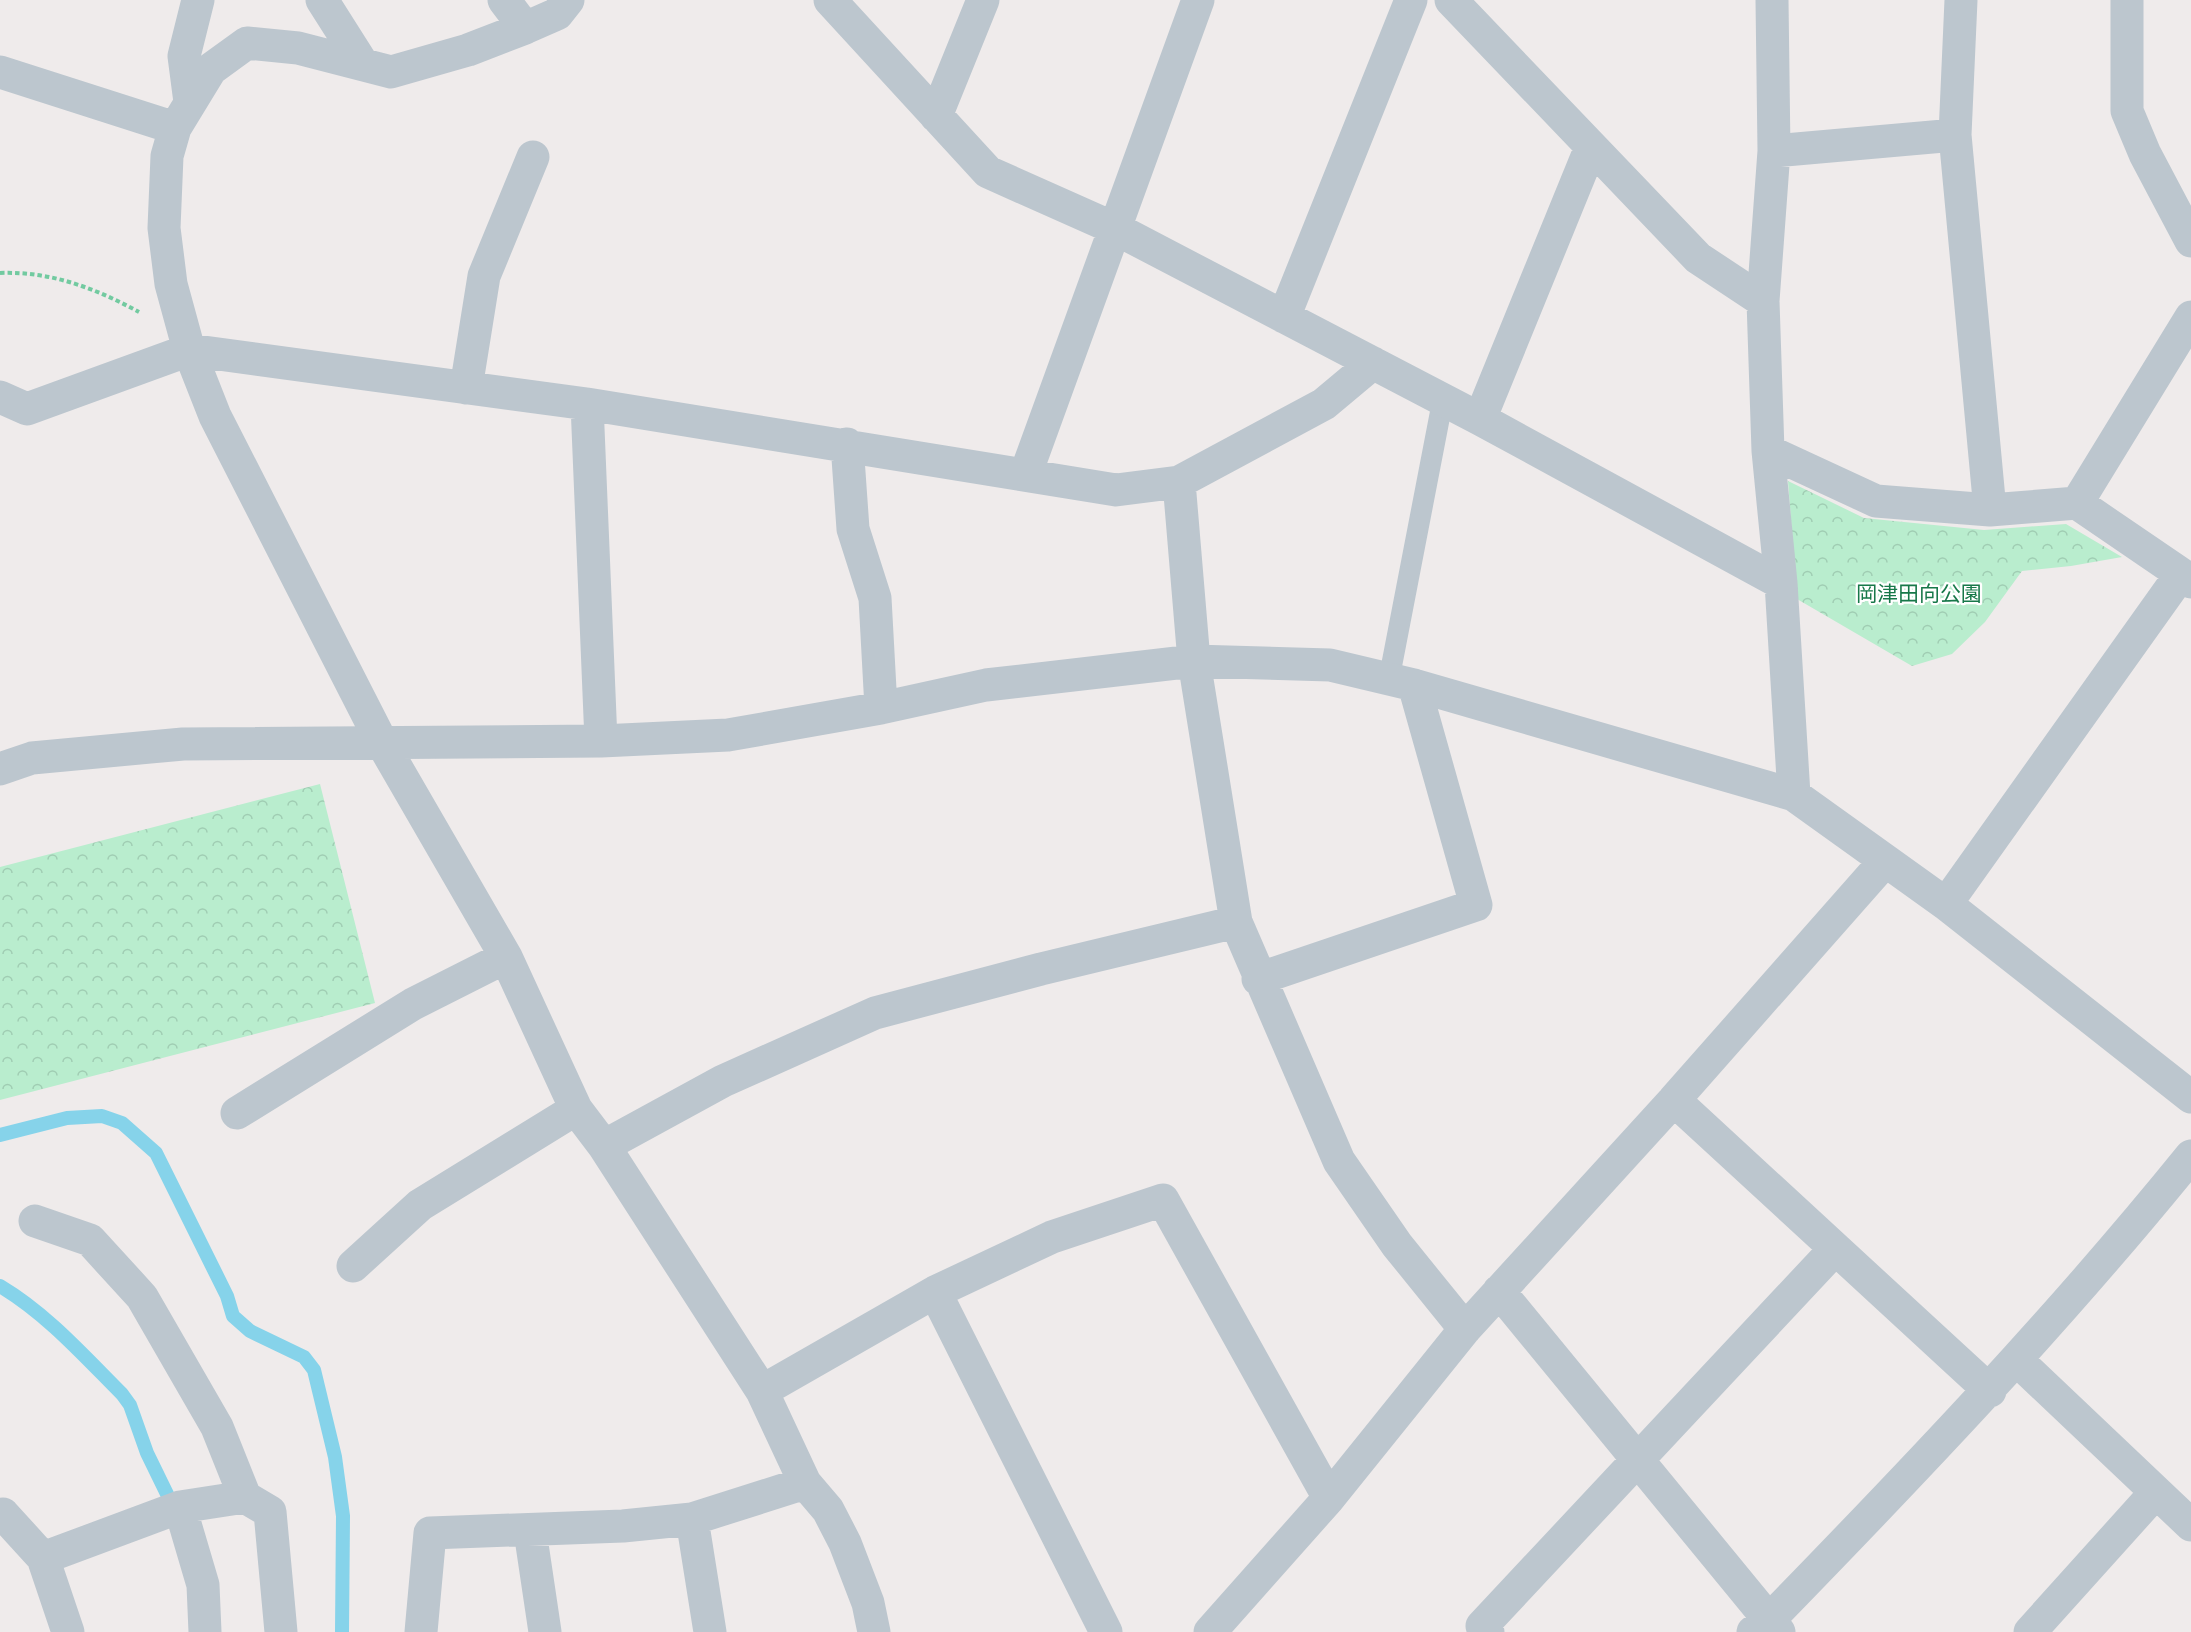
<svg xmlns="http://www.w3.org/2000/svg" width="2191" height="1632" font-family="Montserrat,'Noto Sans JP',sans-serif">
<style>
.forest{fill:url(#forest-crowns)}
.lines{fill:none;stroke-linecap:round;stroke-linejoin:round}
.stream{stroke:#86d3ea;stroke-width:14}
.path{stroke:#72caa0;stroke-width:4;stroke-dasharray:4.5 3;stroke-linecap:butt}
.service{stroke:#bcc6ce;stroke-width:21}
.minor{stroke:#bcc6ce;stroke-width:33}
.labels{text-anchor:middle;dominant-baseline:central;stroke-width:4.5;stroke-linejoin:round;paint-order:stroke}
.park-label{font-size:21px;fill:#177849;stroke:#fff}
</style>
<defs>
<pattern id="forest-crowns" width="20" height="18" patternUnits="userSpaceOnUse" patternTransform="scale(1.5)"><rect width="20" height="18" fill="#b9edce"/><path d="M2 6a3 3 0 1 1 6 0M12 15a3 3 0 1 1 6 0" fill="none" stroke="#a0cdb3"/></pattern>
</defs>
<rect width="100%" height="100%" fill="#efebeb"/>
<!-- forest -->
<path class="forest" d="M1788 481 1864 518 1984 530 2066 524 2122 557 2071 566 2022 571 1985 622 1952 654 1912 666 1797 599Z
M320 784 375 1003 0 1100V867Z"/>
<g class="lines">
<!-- stream -->
<path class="stream" d="M0 1135 67 1118 102 1116 122 1123 156 1153 227 1296 233 1316 250 1331 304 1357 314 1370 335 1457 343 1516 342 1632
M0 1286C47 1314 84 1356 122 1394L130 1405 147 1453 167 1494"/>
<!-- path -->
<path class="path" d="M0 273C50 271 95 288 139 312"/>
<!-- service -->
<path class="service" d="M1389 679 1443 399"/>
<!-- minor -->
<path class="minor" d="M322 0 362 63
M504 0 525 28
M568 0 557 14 525 28 468 50 391 72 298 48 247 43 211 69 175 128 167 156 164 228 171 284 189 350 215 416 381 741 506 957 576 1109 604 1146 762 1391 805 1483 828 1510 845 1543 868 1603 874 1632
M830 0 988 172 1116 229 1480 419 1781 583
M1451 0 1698 258 1763 301
M1772 0 1774 151 1763 301 1768 451 1781 583 1794 795
M1961 0 1955 135 1990 510
M2127 0V111L2145 154 2191 241
M0 72 175 128
M190 102 184 56 198 0
M936 116 983 0
M1774 151 1955 135
M1284 317 1411 0
M466 388 484 276 533 157
M0 397 27 409 189 350 587 404 1116 490 1179 482 1324 404 1373 363
M587 404 601 741
M1480 419 1591 147
M847 444 853 529 875 598 881 708
M1768 451 1876 501 1990 510 2077 503 2191 317
M1026 473 1198 0
M1179 482 1194 661 1236 922 1339 1161 1397 1245 1465 1329
M2077 503 2181 574
M0 769 32 758 183 744 601 741 728 735 881 708 986 685 1194 661 1330 665 1414 685 1794 795 1946 904 2191 1097
M1946 904 2181 574 2191 582
M1258 979 1476 905 1414 685
M1674 1100 1885 861
M237 1113 413 1004 506 957
M604 1146 723 1081 875 1013 1041 969 1236 922
M35 1221 90 1240 142 1297 217 1427 245 1497 180 1507 43 1558
M353 1266 420 1205 576 1109
M1499 1291 1779 1632
M935 1292 1106 1632
M2018 1361 2191 1525
M762 1391 935 1292 1052 1237 1163 1200 1329 1498
M245 1497 270 1512 281 1632
M180 1507 203 1585 205 1632
M0 1517 3 1514 43 1558 68 1632
M530 1531 545 1632
M421 1632 430 1533 623 1526 692 1519
M710 1632 692 1519 805 1483
M1210 1632 1329 1498 1465 1329 1674 1100 1990 1391
M1488 1632 1482 1626 1835 1249
M1753 1632 1769 1620C1915 1470 2059 1319 2191 1156
M2030 1632 2156 1492"/>
</g>
<g class="labels">
<!-- park labels -->
<g class="park-label">
<text x="1919" y="593">岡津田向公園</text>
</g>
</g>
</svg>
